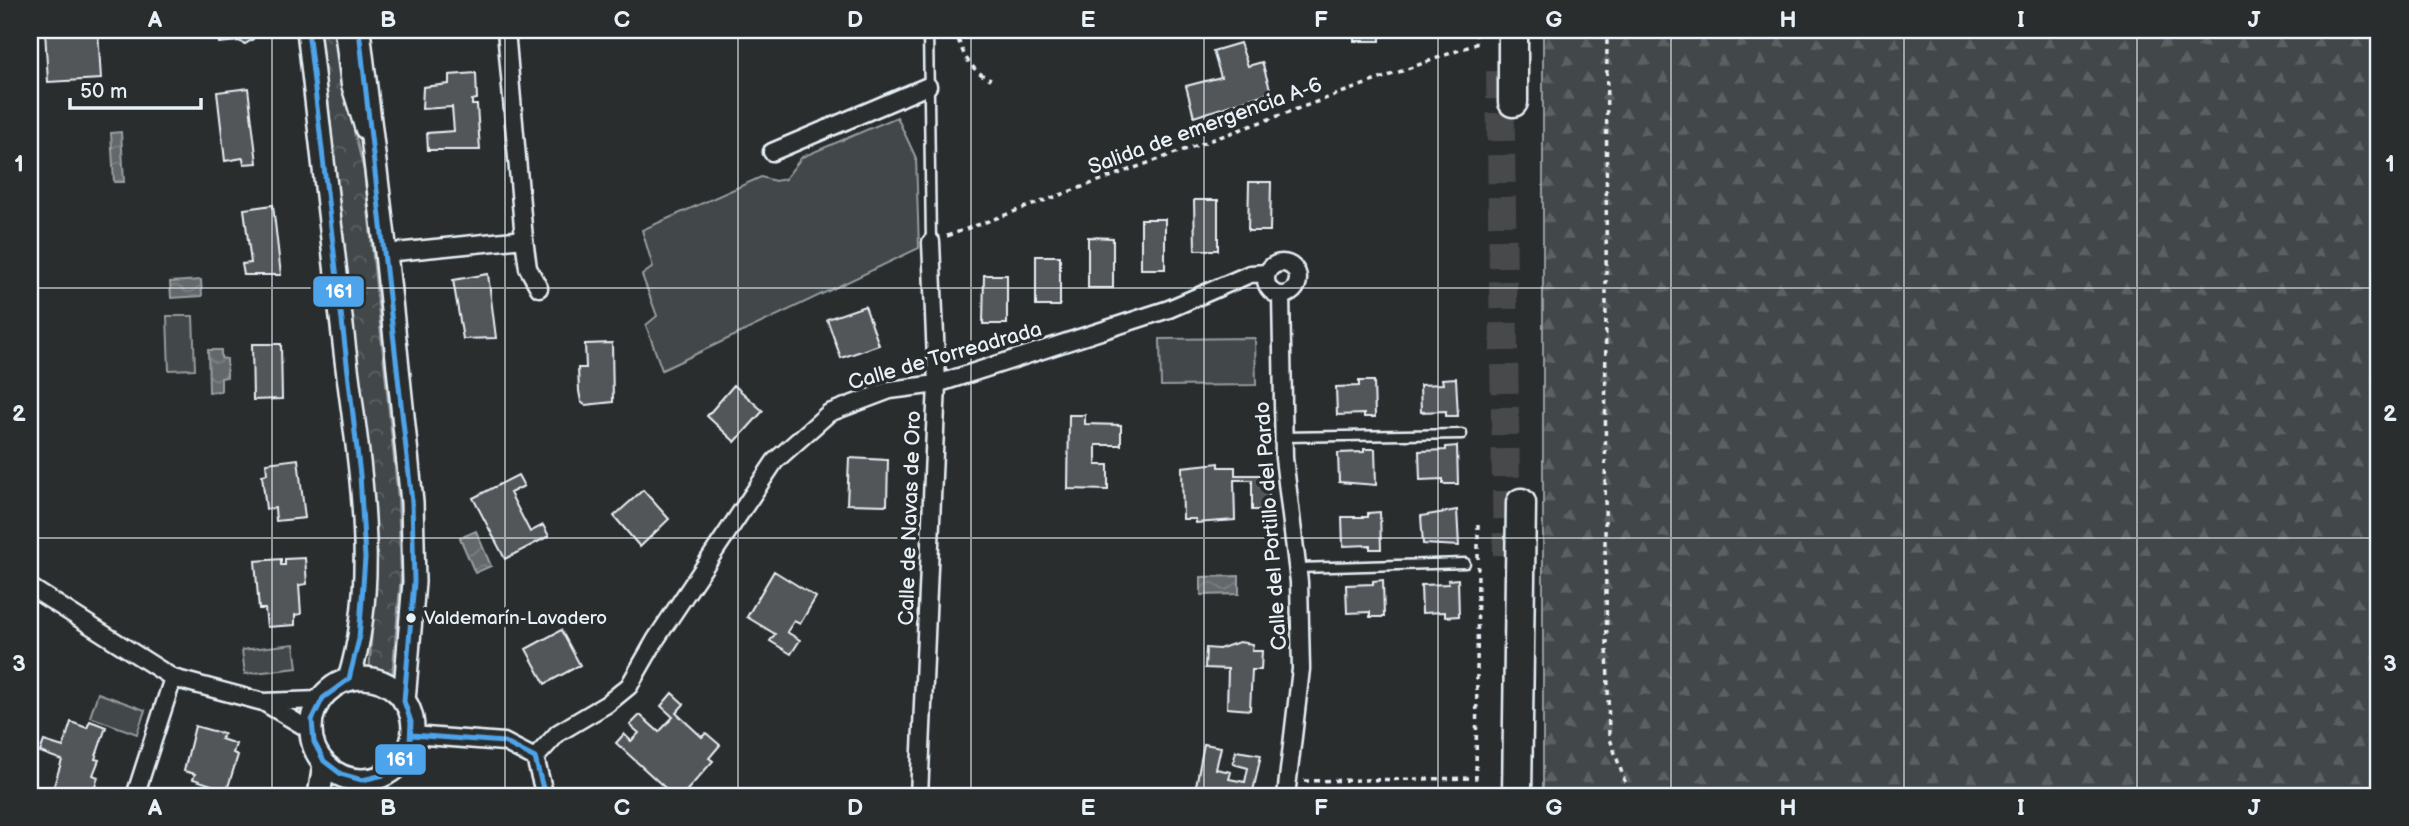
<svg xmlns="http://www.w3.org/2000/svg" width="2409" height="826" font-family="'Balsamiq Sans',sans-serif">
<style>
.green{fill:#424648;stroke:#959ca0;stroke-width:2}
.forest{fill:url(#forest-firs);stroke:#959ca0;stroke-width:2}
.park{fill:url(#park-crowns);stroke:#959ca0;stroke-width:2}
.water{fill:url(#water-waves);stroke:#989fa3;stroke-width:2}
.building{fill:#535759;stroke:#e8f1f8;stroke-width:2}
.lines{fill:none;stroke-linecap:round;stroke-linejoin:round}
.highway-tunnel{stroke:#464a4c;stroke-width:28;stroke-dasharray:28 14;stroke-linecap:butt}
.lane-casing{stroke:#e8f1f8;stroke-width:13}
.street-casing{stroke:#e8f1f8;stroke-width:21}
.secondary-casing{stroke:#e8f1f8;stroke-width:26}
.highway-casing{stroke:#e8f1f8;stroke-width:33}
.path{stroke:#e8f1f8;stroke-width:3.5;stroke-dasharray:5 5;stroke-linecap:butt}
.lane{stroke:#2a2d2e;stroke-width:8}
.street{stroke:#2a2d2e;stroke-width:16}
.secondary{stroke:#2a2d2e;stroke-width:21}
.highway{stroke:#2a2d2e;stroke-width:28}
.bus-1-casing{stroke:#2a2d2e;stroke-width:10}
.bus-1{stroke:#4da4eb;stroke-width:5}
.grid{fill:none;stroke:#e8f1f8;stroke-width:2;stroke-opacity:0.55}
.bus-dot{fill:#e8f1f8;stroke:#2a2d2e;stroke-width:2.5}
.labels{text-anchor:middle;dominant-baseline:central;stroke-width:7;stroke-linejoin:round;paint-order:stroke}
.bus-label{font-size:19px;fill:#e8f1f8;stroke:#2a2d2e;text-anchor:start}
.street-label{font-size:21px;fill:#e8f1f8;stroke:#2a2d2e}
.line-badge{stroke:#2a2d2e;stroke-width:2.5}
.badge-label{font-size:19px;text-anchor:middle;font-weight:bold;fill:#fff}
.neatline{fill:none;stroke:#e8f1f8;stroke-width:2.5}
.grid-label{font-size:23px;text-anchor:middle;font-weight:bold;fill:#e8f1f8}
</style>
<defs>
<pattern id="forest-firs" width="22" height="20" patternUnits="userSpaceOnUse" patternTransform="scale(1.75)"><rect width="22" height="20" fill="#424648"/><path d="M5 1l3.5 6h-7zM16 11l3.5 6h-7z" fill="#5d6163"/></pattern>
<pattern id="park-crowns" width="20" height="18" patternUnits="userSpaceOnUse" patternTransform="scale(1.75)"><rect width="20" height="18" fill="#424648"/><path d="M2 6a3 3 0 1 1 6 0M12 15a3 3 0 1 1 6 0" fill="none" stroke="#5d6163"/></pattern>
<pattern id="water-waves" width="16" height="10" patternUnits="userSpaceOnUse" patternTransform="scale(1.75)"><rect width="16" height="10" fill="#63686b"/><path d="M0 5q4-4 8 0t8 0" fill="none" stroke="#797e81"/></pattern>
</defs>
<rect width="100%" height="100%" fill="#2a2d2e"/>
<filter id="ink" filterUnits="userSpaceOnUse"><feTurbulence type="fractalNoise" baseFrequency=".0143" numOctaves="2"/><feDisplacementMap in="SourceGraphic" scale="14" xChannelSelector="R" yChannelSelector="G"/><feConvolveMatrix kernelMatrix="1 2 1 2 8 2 1 2 1" color-interpolation-filters="sRGB"/></filter>
<g filter="url(#ink)">
<!-- green -->
<path class="green" d="M897 117 916 158 919 248 662 370 646 325 657 316 642 275 653 267 642 230 761 177 775 181 785 179 802 157Z
M167 316H193L195 369 169 370Z
M1255 338 1256 385 1161 386 1160 339Z
M294 644 297 668 245 674 242 650Z
M98 693 145 710 137 734 90 717Z"/>
<!-- forest -->
<path class="forest" d="M1543 30H2379V796H1543Z"/>
<!-- park -->
<path class="park" d="M320 30H338L344 88 364 171 398 498 401 575 392 677 369 673 376 574 373 500Z"/>
<!-- water -->
<path class="water" d="M121 132 124 182H114L111 133Z
M201 280 202 296 171 298 170 282Z
M208 350H221V358L227 359V377L221 378V391L209 392Z
M476 531 491 566 475 573 460 538Z
M1239 576V594L1201 595V577Z"/>
<!-- building -->
<path class="building" d="M45 30H98L101 79 48 82Z
M217 30H249L253 39 245 44 239 41 219 43Z
M1354 30H1380V41H1354Z
M1240 43 1248 66 1262 62 1271 92 1194 117 1186 86 1221 77 1213 51Z
M476 73 477 99 472 100V105H477L480 150H428L427 133 454 131 452 107 422 109 423 87 449 84V75Z
M248 88 257 163 244 164 243 158 225 161 217 92Z
M1249 182H1271L1270 231H1248Z
M1194 200H1218V250H1195Z
M273 205 281 275H244L242 264 251 263 244 209Z
M1141 219H1165V269H1141Z
M1088 237 1113 238V288H1088Z
M1036 256H1060V306H1036Z
M488 274 496 338 463 339 453 280Z
M984 275H1007V324H983Z
M865 306 879 345 841 358 827 319Z
M612 343 613 402 585 405 581 402 579 391 578 368H586L585 344Z
M252 344H281L282 399 253 400Z
M1456 378 1458 416H1446V411L1421 412 1420 385 1443 384 1442 379Z
M1359 381H1374L1375 417H1364V414L1337 415 1336 387 1359 386Z
M734 385 763 411 735 442 707 416Z
M1069 415H1085V424L1121 425V445H1096V465H1108V490L1068 489Z
M1457 446 1458 484H1443V479L1420 480 1419 451 1446 450V447Z
M1364 449H1375L1376 485 1339 482 1338 453 1364 452Z
M849 458 888 460 887 505 847 504Z
M298 459 305 518 276 521 275 508 266 509 262 475 267 474 266 463Z
M1219 463V467H1235V475H1268L1269 510H1252V480H1234L1235 520 1196 523V519H1183L1182 467Z
M518 475 524 486 510 493 530 532 543 525 549 536 505 559 473 498Z
M643 490 669 519 640 547 614 516Z
M1457 510 1459 546 1423 544 1421 516Z
M1380 512 1381 549H1370V545L1343 546 1342 517H1368V513Z
M305 558 307 584 299 585 301 614 295 615V625L267 627 265 609H259L255 561 281 559V565H285V559Z
M774 571 816 597 800 624 794 621 787 632 800 640 791 654 770 641 775 634 747 617Z
M1458 579 1459 616 1445 617V612L1422 613 1421 585 1449 584 1448 580Z
M1383 580 1384 617H1370V612L1347 613 1346 585 1373 584V581Z
M561 630 580 665 545 684 526 649Z
M1239 642 1253 644 1252 651H1262L1261 670H1252L1250 710 1227 708 1228 669 1205 668 1206 648 1219 649Z
M672 693 684 704 676 713 702 737 706 733 720 745 709 758 713 761 682 796H674L616 743 624 734 631 741 639 733 630 725 640 715 659 732 673 717 661 706Z
M90 721 106 727 95 759 99 760 93 775 98 777 92 796 51 795 62 760 40 752 44 741 63 747 71 722 87 728Z
M195 726 224 734 221 739 236 744 233 753 238 755 227 790 193 779 195 774 184 771Z
M1204 744 1221 747 1216 769 1231 772 1229 779 1245 782 1248 768 1233 764 1236 751 1261 755 1252 796H1194Z"/>
<g class="lines">
<!-- highway-tunnel -->
<path class="highway-tunnel" d="M1500 71 1507 555"/>
<!-- lane casing -->
<g class="lane-casing">
<path id="lane" d="M928 30 931 242
M1284 437 1462 434
M1298 568 1465 563"/>
</g>
<!-- street casing -->
<g class="street-casing">
<path id="street" d="M343 30 350 85 364 130
M506 30 524 239 528 268 539 288
M772 152 928 86
M386 253 524 239
M1266 279a16 16 0 1 1 32 0a16 16 0 1 1-32 0Z
M1281 295 1284 458 1299 582 1301 669 1286 796
M30 587 173 678 263 702 310 730
M263 702 319 700
M412 735 504 742 535 758 545 796
M535 758 558 733 607 704 629 686 656 639 775 461 829 413 890 390 937 384 1169 309 1250 274 1267 273
M135 796 173 678
M919 796 937 384 931 242"/>
</g>
<!-- secondary casing -->
<g class="secondary-casing">
<path id="secondary" d="M308 30C320 137 333 245 345 352 358 459 381 574 349 679
M359 30 386 253 412 502 414 582 404 701
M311 729a51 51 0 1 1 102 0a51 51 0 1 1-102 0Z
M319 796 324 764"/>
</g>
<!-- highway casing -->
<g class="highway-casing">
<path id="highway" d="M1513 102V30
M1517 796 1521 503"/>
</g>
<!-- path -->
<path class="path" d="M956 30C960 50 970 72 991 79
M1607 30 1605 544 1609 736 1630 796
M947 236 1476 44V30
M1478 559V519
M1304 781 1476 778 1478 566"/>
<!-- lane -->
<use href="#lane" class="lane"/>
<!-- street -->
<use href="#street" class="street"/>
<!-- secondary -->
<use href="#secondary" class="secondary"/>
<!-- highway -->
<use href="#highway" class="highway"/>
<!-- bus-1 casing -->
<g class="bus-1-casing">
<path id="bus-1" d="M308 30 360 475 365 558 359 639 349 679 323 698 312 720 314 742 324 761 341 774 362 780 384 775 403 757 410 743 411 722 404 701 414 582 412 502 359 30
M412 735 504 742 535 758 545 796"/>
</g>
<!-- bus-1 -->
<use href="#bus-1" class="bus-1"/>
</g>
</g>
<!-- grid -->
<path class="grid" d="M272 30V796M505 30V796M738 30V796M971 30V796M1204 30V796M1438 30V796M1671 30V796M1904 30V796M2137 30V796M30 288H2379M30 538H2379"/>
<!-- markers -->
<circle class="bus-dot" cx="411" cy="618" r="6"/>
<g class="labels">
<!-- bus labels -->
<g class="bus-label">
<text x="424" y="618">Valdemarín-Lavadero</text>
</g>
<!-- street labels -->
<g class="street-label">
<text transform="translate(1205 126) rotate(-20)">Salida de emergencia A-6</text>
<text transform="translate(945 356) rotate(-16)">Calle de Torreadrada</text>
<text transform="translate(910 518) rotate(-88)">Calle de Navas de Oro</text>
<text transform="translate(1271 526) rotate(-94)">Calle del Portillo del Pardo</text>
</g>
</g>
<g class="line-badge">
<rect x="312" y="275" width="53" height="33" rx="7" fill="#4da4eb"/>
<rect x="374" y="743" width="53" height="33" rx="7" fill="#4da4eb"/>
</g>
<g class="badge-label">
<text x="339" y="298">161</text>
<text x="400" y="766">161</text>
</g>
<!-- margin -->
<rect width="2409" height="826" fill="none" stroke="#2a2d2e" stroke-width="77"/>
<!-- scale -->
<path d="M70 98v10h131v-10" fill="none" stroke="#e8f1f8" stroke-width="3.5"/>
<text x="80" y="98" font-size="21" fill="#e8f1f8" stroke="#2a2d2e" stroke-width="5" paint-order="stroke">50 m</text>
<rect x="38" y="38" width="2332" height="750" class="neatline"/>
<g class="grid-label">
<text x="155" y="27">A</text>
<text x="388" y="27">B</text>
<text x="622" y="27">C</text>
<text x="855" y="27">D</text>
<text x="1088" y="27">E</text>
<text x="1321" y="27">F</text>
<text x="1554" y="27">G</text>
<text x="1788" y="27">H</text>
<text x="2021" y="27">I</text>
<text x="2254" y="27">J</text>
<text x="19" y="171">1</text>
<text x="2390" y="171">1</text>
<text x="19" y="421">2</text>
<text x="2390" y="421">2</text>
<text x="19" y="671">3</text>
<text x="2390" y="671">3</text>
<text x="155" y="815">A</text>
<text x="388" y="815">B</text>
<text x="622" y="815">C</text>
<text x="855" y="815">D</text>
<text x="1088" y="815">E</text>
<text x="1321" y="815">F</text>
<text x="1554" y="815">G</text>
<text x="1788" y="815">H</text>
<text x="2021" y="815">I</text>
<text x="2254" y="815">J</text>
</g>
</svg>
